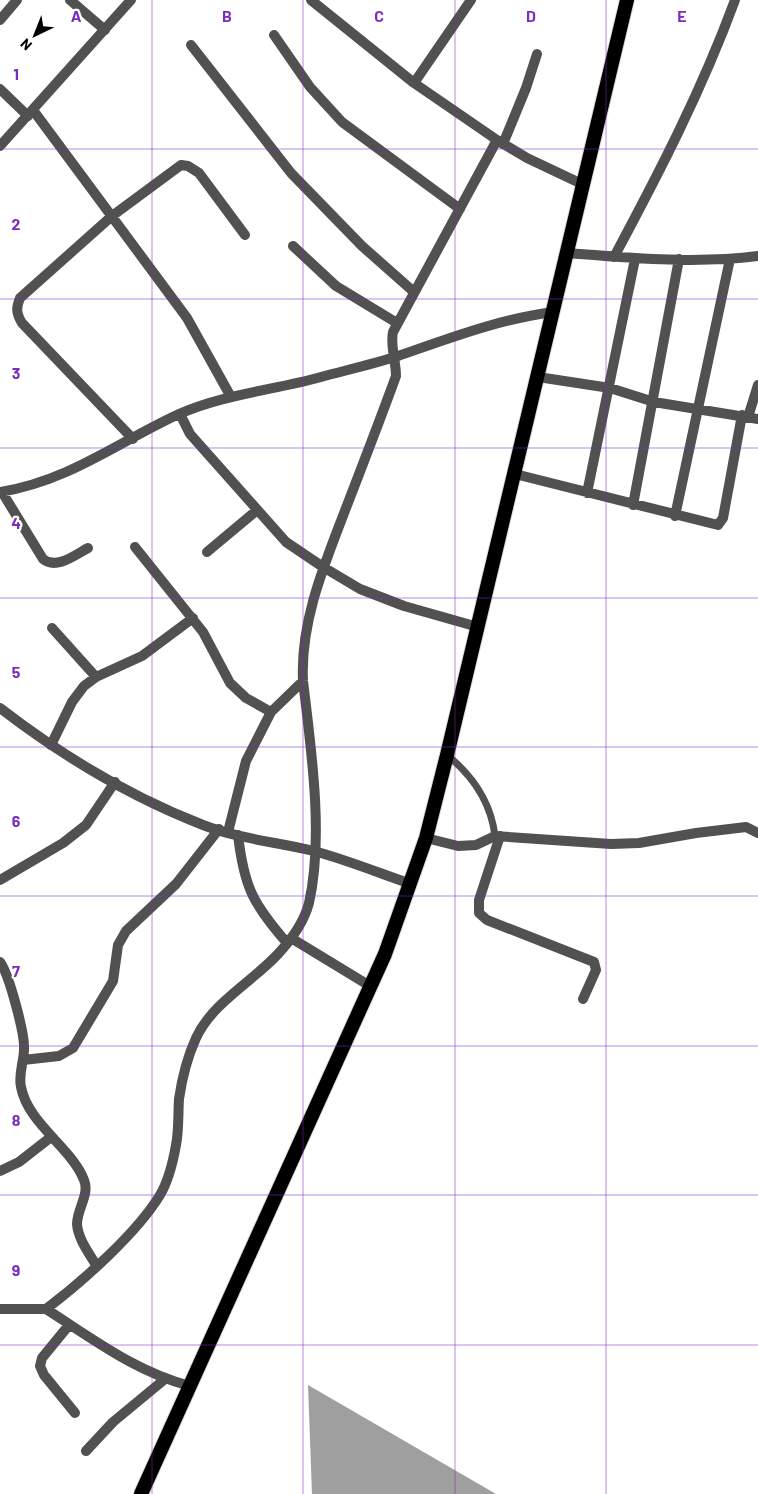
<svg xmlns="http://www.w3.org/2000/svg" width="758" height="1494" font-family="Barlow,sans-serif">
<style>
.water{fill:#9f9f9f}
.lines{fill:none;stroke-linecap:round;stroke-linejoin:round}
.trunk-casing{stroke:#dbdbdb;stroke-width:16}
.service{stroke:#515151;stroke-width:7}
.minor{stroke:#515151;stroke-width:10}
.tertiary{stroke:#515151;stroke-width:10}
.trunk{stroke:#000;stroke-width:14}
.grid{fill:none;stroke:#7b2cbf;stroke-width:1;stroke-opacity:0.55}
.grid-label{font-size:16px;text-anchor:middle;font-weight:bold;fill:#7b2cbf;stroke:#fff;stroke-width:4.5;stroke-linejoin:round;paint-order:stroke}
</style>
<rect width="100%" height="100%" fill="#fff"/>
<!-- water -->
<path class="water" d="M308 1385 496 1494H312Z"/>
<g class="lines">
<!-- trunk casing -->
<g class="trunk-casing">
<path id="trunk" d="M141 1494 385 954 426 838 447 755 627 0"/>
</g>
<!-- service -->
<path class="service" d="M447 755C473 776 491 803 495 836"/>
<!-- minor -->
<path class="minor" d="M70 0 105 30
M311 0 414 83 497 140 527 158 584 185
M0 20 17 0
M274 35 310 87 342 122 460 209
M191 45 291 173 362 246 414 292
M414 83 471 0
M0 89 28 116
M33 110 187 318 231 397
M503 144 526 88 537 54
M293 246 336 286 397 323
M567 253C631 258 695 264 758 256
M614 257C659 173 702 90 735 0
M538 377 610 388 654 402 758 419
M180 414 190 434 286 542 323 567 360 589 404 606 478 627
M748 417 758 385
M133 439 22 323C16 313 16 308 20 298L112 216 181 165 188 166 199 173 245 235
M515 474 718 525 723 518 742 415
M0 492C69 481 118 442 179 414 224 394 275 390 321 377 347 370 373 364 398 356 450 338 499 319 554 312
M2 492 43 559C56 570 75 555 88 548
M587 493 635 259
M633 505 679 259
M675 516 730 259
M135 547 203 632 230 683 246 698 271 712
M207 552 256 511
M52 628 96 677
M51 745 72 702 84 686 96 677 142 656 193 618
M228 832 246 761 271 712 303 681
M238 835C244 887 253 904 287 943
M500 836 479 900V913L487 920 594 962 596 970 583 999
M0 880 63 843 86 825 115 782
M291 938 370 986
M0 962C9 974 25 1034 24 1049 24 1062 18 1074 21 1087 28 1124 72 1148 84 1180 90 1194 77 1209 77 1224 78 1239 89 1253 96 1265
M23 1060 59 1056 73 1048 113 981 118 945 126 931 176 884 219 829
M0 1171 19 1162 51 1137
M0 1309H46
M69 1325 42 1358 40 1366 44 1375 75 1413
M190 1386C136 1372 93 1339 46 1309 82 1282 137 1233 160 1195 169 1180 173 1162 176 1145 179 1130 178 1114 179 1099 182 1078 187 1058 196 1038 212 1003 252 982 278 954 291 940 304 922 309 903 324 837 311 748 303 681 300 621 325 563 346 508 363 464 380 420 396 376 396 361 390 346 393 332L497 140
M86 1451 113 1422 165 1379"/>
<!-- tertiary -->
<path class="tertiary" d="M0 146 131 0
M0 708C61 755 131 797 203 825 239 839 277 842 314 851 347 860 379 873 411 884
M426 838 458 846 476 845 495 836 611 844 639 843 696 833 746 827 758 833"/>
<!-- trunk -->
<use href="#trunk" class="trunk"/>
</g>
<!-- grid -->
<path class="grid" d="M152 0V1494M303 0V1494M455 0V1494M606 0V1494M0 149H758M0 299H758M0 448H758M0 598H758M0 747H758M0 896H758M0 1046H758M0 1195H758M0 1345H758"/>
<g class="grid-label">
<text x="76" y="22">A</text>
<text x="227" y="22">B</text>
<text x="379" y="22">C</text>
<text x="531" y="22">D</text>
<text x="682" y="22">E</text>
<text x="16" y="80">1</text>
<text x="16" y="230">2</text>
<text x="16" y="379">3</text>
<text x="16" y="529">4</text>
<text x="16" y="678">5</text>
<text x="16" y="827">6</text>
<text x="16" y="977">7</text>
<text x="16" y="1126">8</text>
<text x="16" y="1276">9</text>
</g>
<!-- north arrow -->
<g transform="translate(35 35) rotate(223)" stroke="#ffffff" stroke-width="4" paint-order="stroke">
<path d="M0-4L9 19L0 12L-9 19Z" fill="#000000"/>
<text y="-8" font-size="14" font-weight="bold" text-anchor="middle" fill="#000000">N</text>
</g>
</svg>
